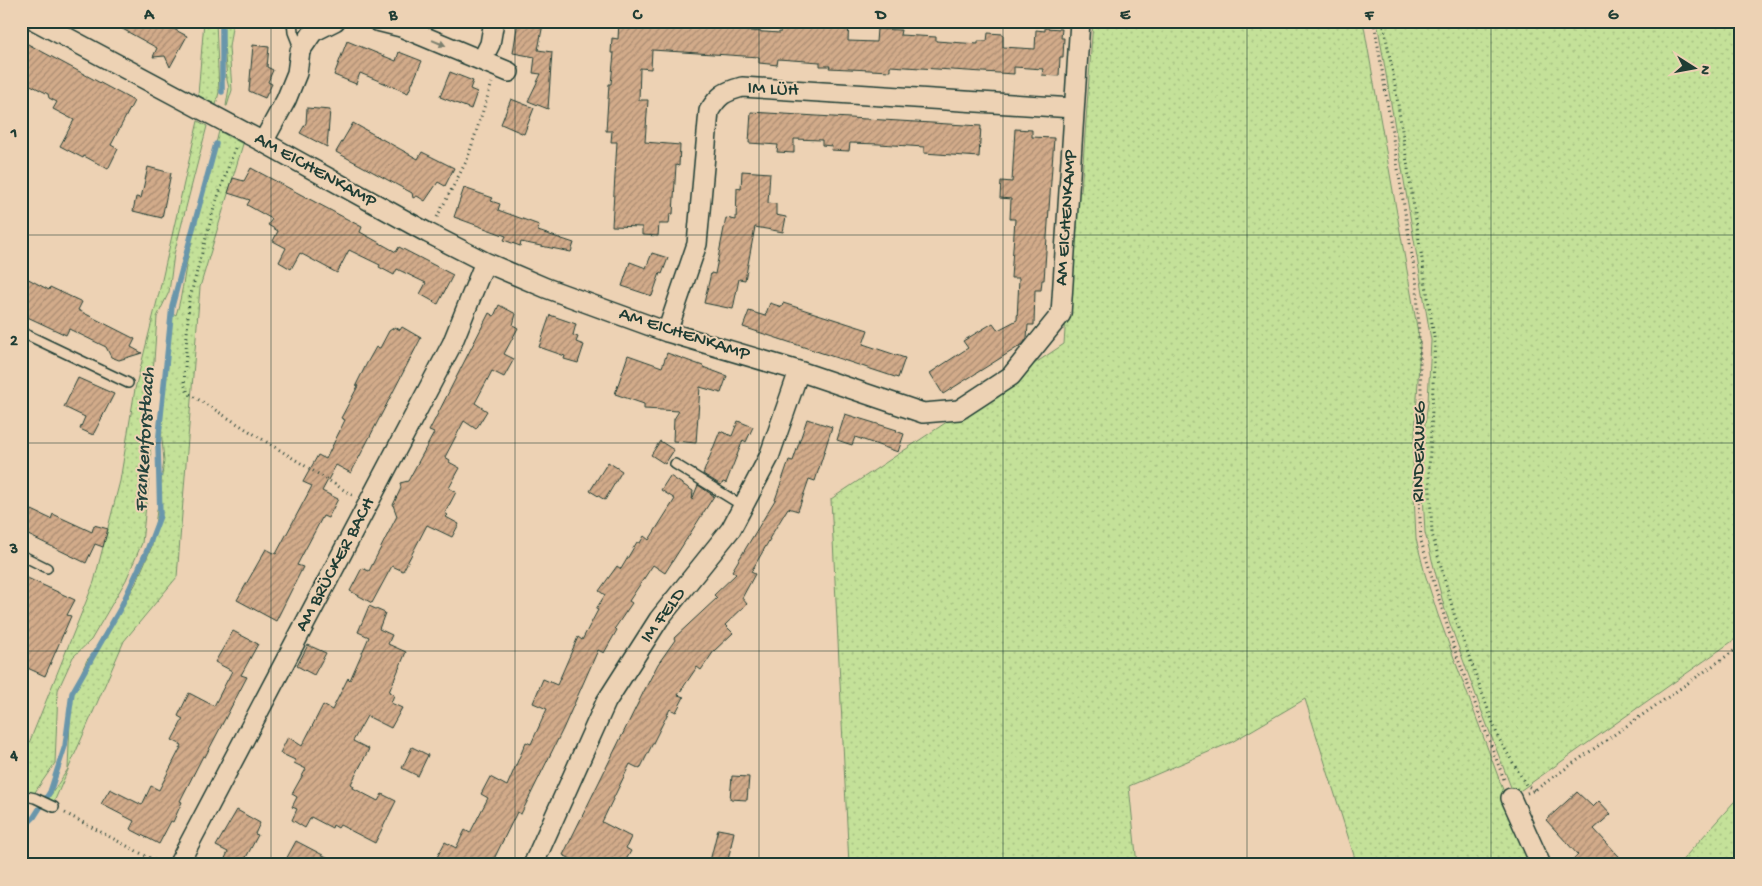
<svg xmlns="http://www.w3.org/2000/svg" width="1762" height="886" font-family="'Gochi Hand',sans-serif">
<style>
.grass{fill:url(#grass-dots);stroke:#728f66}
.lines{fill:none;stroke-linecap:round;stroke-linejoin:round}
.stream{stroke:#6996ab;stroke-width:5.5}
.building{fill:url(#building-hatch);stroke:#1f3d34}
.lane-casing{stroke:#1f3d34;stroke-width:12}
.street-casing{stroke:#1f3d34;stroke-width:22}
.path{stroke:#1f3d34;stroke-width:3;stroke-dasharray:1 4;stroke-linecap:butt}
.lane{stroke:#edd2b4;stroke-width:9}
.street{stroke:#edd2b4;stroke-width:19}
.oneway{fill:#7c806e}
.grid{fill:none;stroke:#1f3d34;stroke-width:1;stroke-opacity:0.55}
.labels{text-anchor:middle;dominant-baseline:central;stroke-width:4;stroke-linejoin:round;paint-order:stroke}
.street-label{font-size:19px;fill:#1f3d34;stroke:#edd2b4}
.water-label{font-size:20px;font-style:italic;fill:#25443e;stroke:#edd2b4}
.neatline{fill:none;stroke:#1f3d34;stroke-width:2}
.grid-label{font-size:16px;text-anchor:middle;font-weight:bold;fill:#1f3d34}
</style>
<defs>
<pattern id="grass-dots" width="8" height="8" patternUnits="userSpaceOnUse" patternTransform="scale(1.25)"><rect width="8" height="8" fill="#c4e199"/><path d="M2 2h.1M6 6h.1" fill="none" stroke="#a8c284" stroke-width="1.8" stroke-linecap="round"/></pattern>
<pattern id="building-hatch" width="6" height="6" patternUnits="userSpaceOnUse" patternTransform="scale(1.25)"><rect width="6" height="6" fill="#d2ab8a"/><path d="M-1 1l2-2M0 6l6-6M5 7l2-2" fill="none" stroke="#aa8c72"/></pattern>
</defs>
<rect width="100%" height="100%" fill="#edd2b4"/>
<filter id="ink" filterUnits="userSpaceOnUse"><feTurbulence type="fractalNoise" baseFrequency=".02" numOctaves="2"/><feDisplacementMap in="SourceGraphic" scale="10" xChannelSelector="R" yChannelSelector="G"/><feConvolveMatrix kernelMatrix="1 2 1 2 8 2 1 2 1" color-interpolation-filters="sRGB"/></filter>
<g filter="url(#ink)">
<!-- grass -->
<path class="grass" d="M204 21H216L219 92 216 105 198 95Z
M222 21H233L229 47 232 90 227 106H226L229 88 227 80Z
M1093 21H1363L1420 344 1413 470 1416 539 1425 574 1438 615 1531 865H1357L1305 699 1232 742 1129 786 1137 865H849L831 499 1064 344 1075 190 1081 192Z
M1377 21H1741V635L1514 795 1482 712 1445 610 1425 533 1421 452 1428 402 1431 340Z
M198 121 207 126 174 254 169 292 157 317 154 361 146 415 151 458 142 543 126 580 91 640 73 657 58 690 55 763 33 795 21 789V763L94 582 120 481 135 389 159 293Z
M219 131 243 144 200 287 177 577 124 641 54 802 48 799 68 769 71 696 87 660 102 643 136 583 152 546 164 461 160 418 167 368 171 312 176 315C184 291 184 266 192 242L190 241 200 210Z
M1741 794V865H1678Z"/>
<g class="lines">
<!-- stream -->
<path class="stream" d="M222 92V21
M21 830 34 817 50 792 65 746 72 693 120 609 146 553 160 516 158 445 172 306 216 144"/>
</g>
<!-- building -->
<path class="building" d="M108 21H158L187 36 170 67 165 56 153 57 157 48Z
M518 21 543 24 538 50 552 52 548 109 528 101 541 74 533 73 535 57 513 53Z
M619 21 683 23V21H733V30L780 33 781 21H849L848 41 876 42 877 29 901 30 900 35 936 37V41L978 44V41H987L988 33 1003 34V47L1035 49 1036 30 1045 31V28L1062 29 1061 38H1064L1063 57H1060L1059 76 1042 75 1043 69 1014 67V74L890 66V71L829 68 830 66H820V62L778 59 777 65 769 64 759 63V57L652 50 651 69 640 68 639 100H648L645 142 680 145 679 166 676 165 673 214H670L669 224H659L658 236 642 235V227L612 226 617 142H611L612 131H606L609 84H611L614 53H611L612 38 618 39Z
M347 41 396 61 399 52 422 61 408 93 360 73 356 84 334 75Z
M26 43 134 101 111 145 118 149 108 169 84 156 83 158 60 146 74 120 53 109 57 102 49 98 48 94 21 80V52Z
M253 45 269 47 267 67 273 70 268 82 272 84 265 98 249 91Z
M450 72 473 81 470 89 477 92 471 109 440 97Z
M511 99 534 108 524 134 501 124Z
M307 108 330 110 327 147 300 133 306 123Z
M751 112 981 126 979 157 924 153V147L879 144 850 143 849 151 831 150 832 146 822 145V140L794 139V153L777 152 778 145 749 143Z
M353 123 418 159 422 152 454 168 445 186 438 182 425 201 417 196 413 198 412 193 336 152Z
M1015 129 1032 130V137L1054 138 1044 280H1042L1041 290H1035L1034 325H1028L1027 338 1023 344 943 394 930 373 968 348 963 341 993 323 998 330 1017 320 1019 278H1011L1015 219H1010L1011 199 1000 198 1001 181 1012 182Z
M148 167 171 173 162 218 133 211 136 197 141 198Z
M251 168 362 227 360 232 396 252 399 247 453 275 438 304 420 294 426 283 397 269 394 275 379 267 380 265 349 250 337 273 300 253 291 269 279 262 286 248 273 241 278 231 268 225 272 219 247 205 250 200 228 193 233 178 244 181Z
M742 171 770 173 768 203 776 204V215L786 217 783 232 755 227 745 280 739 279 733 309 704 303 711 273 715 274 726 218 736 220 737 188 741 189Z
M464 188 493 198 491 201 500 204 498 210 539 225 538 231 574 243 571 252 521 242 520 246 504 240 506 236 454 217Z
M652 253 668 258 662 274 660 273 652 296 622 286 630 262 646 268Z
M21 275 49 290 50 287 82 302 78 310 135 339 131 347 142 353 119 360 111 357 106 347 69 329 66 335 21 314Z
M770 303 782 307 783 303 868 330 863 344 905 358 898 378 743 327 749 311 765 316Z
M499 305 516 314 513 325 518 328 504 354 514 359 504 377 492 371 475 403 487 411 476 429 464 421 445 457 450 460 449 462 460 468 449 488 456 492 445 513 448 515 446 517 459 524 452 537 427 525 403 571 392 566 372 603 350 591 362 568 369 571 397 516 393 505 401 488 400 483 408 481 434 433 429 431 489 313 494 316Z
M550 315 576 324 573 335 578 337 576 342 584 345 578 363 564 359 565 356 539 347Z
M395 327 400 330 402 327 421 338 351 473 336 465 322 491 338 499 328 518 323 516 297 565 303 567 276 621 237 600 266 549 276 554 312 486 303 482 318 455 326 459 345 420 341 418 358 386 356 385 367 363 376 347 380 348 389 331Z
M667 353 703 366V367L727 376 721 393 700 387 696 443 673 441 674 419 679 411 644 409V404L615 394 628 355 662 367Z
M78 378 114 394 93 435 80 429 85 417 64 407Z
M845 414 897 430 896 431 904 434 898 452 855 437 852 445 837 440Z
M807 419 832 427 815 481 809 479 798 511 788 508 769 539H770L751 572 755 574 742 598 747 604 725 625 733 633 714 651 701 670 697 667 678 695 684 697 676 712 670 709 640 769 630 764 602 822 631 837 626 848 631 851 623 865H583L563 855 645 689 658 664 675 640 674 638 717 598 714 595 736 574 732 571 775 500 789 460 793 461Z
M738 421 753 427 746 442 743 440 726 483 723 482 721 485 703 474 720 431 732 436Z
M660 441 674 450 665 464 651 455Z
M608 462 622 471 605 500 590 491Z
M670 476 693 491 692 500 698 485 714 496 665 573 653 565 629 601 632 603 615 628 617 630 604 653 598 650 563 729 521 814 517 812 491 865H433L445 842 456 848 465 830 470 833 488 798 481 794 490 777 507 786 526 742 531 744 547 709 533 703 543 679 557 685 578 637 582 640 598 610 596 609 605 595 599 591 617 566 621 569 637 542 640 543 644 536 649 540 675 499 661 490Z
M32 510 51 519 53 514 92 532 94 525 108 529 103 547 95 544 86 563 22 532Z
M21 575 75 600 67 615 71 616 45 676 21 665Z
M369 606 385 613 379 629 392 635 388 644 406 652 389 692 394 695 391 703 402 708 391 728 367 716 353 741 369 749 351 784 354 786 353 788 378 801 382 794 396 801 375 843 340 825 338 828 333 825 332 828 311 817 305 828 292 820 297 809 292 807 297 797 292 794 306 769 294 763 295 760 280 753 288 737 302 746 323 705 332 710 348 678 350 680 369 637 358 632Z
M233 631 258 644 241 675 247 677 205 757 203 756 180 801 182 802 173 822 171 821 159 844 130 829 134 821 101 804 110 789 142 805 151 786 159 790 182 745 172 740 183 719 178 716 189 693 214 706 232 671 215 662Z
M308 645 326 653 314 675 297 666Z
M412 747 428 755 418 776 402 768Z
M732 776 749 777 747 800 730 799Z
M1577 792 1593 807 1599 801 1611 814 1594 829 1627 865H1567L1578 855 1546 820Z
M237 810 260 823 255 834 258 835 242 865H222L228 852 216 846Z
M718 829 734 832 727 865H709Z
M296 841 342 865H283Z"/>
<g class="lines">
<!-- lane casing -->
<g class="lane-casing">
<path id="lane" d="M292 21 293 32 300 50
M21 332 128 383
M675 464 743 506
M21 555 47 568
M21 795 35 798 54 807"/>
</g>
<!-- street casing -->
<g class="street-casing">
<path id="street" d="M36 21 263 142 428 233 485 262 546 288 667 332 799 371 923 413 959 410 1011 376 1061 314 1080 21
M377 21 401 27 509 72
M482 60 490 44 494 21
M263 142 286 100 297 73 300 51 313 32 335 21
M667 332 697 244 709 111C719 95 724 92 742 87L1073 108
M1511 798 1541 865
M178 865 452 344 485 262
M533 865 606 702 659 619 731 529 769 457 799 371"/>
</g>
<!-- path -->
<path class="path" d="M1374 21 1417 286 1422 414 1417 455 1421 541 1455 651 1505 782
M1383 21 1395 85 1435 343 1429 471 1432 534 1455 617 1498 737 1526 785 1535 790
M235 148 214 208 189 301 184 384 188 393 352 495
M437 217 467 160 492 83
M1527 793 1535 790 1741 646
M65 813 161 864"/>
<!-- lane -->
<use href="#lane" class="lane"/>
<!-- street -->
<use href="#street" class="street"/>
</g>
<!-- one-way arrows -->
<defs><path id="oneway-solid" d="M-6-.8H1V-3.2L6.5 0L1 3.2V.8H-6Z" transform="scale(1.25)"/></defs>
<use class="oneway" href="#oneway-solid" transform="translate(439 43) rotate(22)"/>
</g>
<!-- grid -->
<path class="grid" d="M271 21V865M515 21V865M759 21V865M1003 21V865M1247 21V865M1491 21V865M21 235H1741M21 443H1741M21 651H1741"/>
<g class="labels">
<!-- street labels -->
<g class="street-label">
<text transform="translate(773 90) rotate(3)">IM LÜH</text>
<text transform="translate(315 171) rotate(29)">AM EICHENKAMP</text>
<text transform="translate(1067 218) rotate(-86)">AM EICHENKAMP</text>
<text transform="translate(684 335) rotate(18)">AM EICHENKAMP</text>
<text transform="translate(1420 452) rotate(-89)">RINDERWEG</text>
<text transform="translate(336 565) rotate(-62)">AM BRÜCKER BACH</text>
<text transform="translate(664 616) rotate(-54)">IM FELD</text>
</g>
<!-- water labels -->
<g class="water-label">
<text transform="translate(146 440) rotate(-87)">Frankenforstbach</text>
</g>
</g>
<!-- margin -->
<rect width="1762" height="886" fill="none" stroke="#edd2b4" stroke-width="55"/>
<!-- north arrow -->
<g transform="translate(1694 68) rotate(101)" stroke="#edd2b4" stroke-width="4" paint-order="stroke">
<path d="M0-4L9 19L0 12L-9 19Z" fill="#1f3d34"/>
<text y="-8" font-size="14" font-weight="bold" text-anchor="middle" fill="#1f3d34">N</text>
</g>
<rect x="28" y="28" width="1706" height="830" class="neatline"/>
<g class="grid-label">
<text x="149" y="19">A</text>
<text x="393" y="19">B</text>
<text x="637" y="19">C</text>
<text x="881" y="19">D</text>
<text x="1125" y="19">E</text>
<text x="1369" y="19">F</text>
<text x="1613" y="19">G</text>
<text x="14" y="137">1</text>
<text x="14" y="345">2</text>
<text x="14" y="553">3</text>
<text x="14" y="760">4</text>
</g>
</svg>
